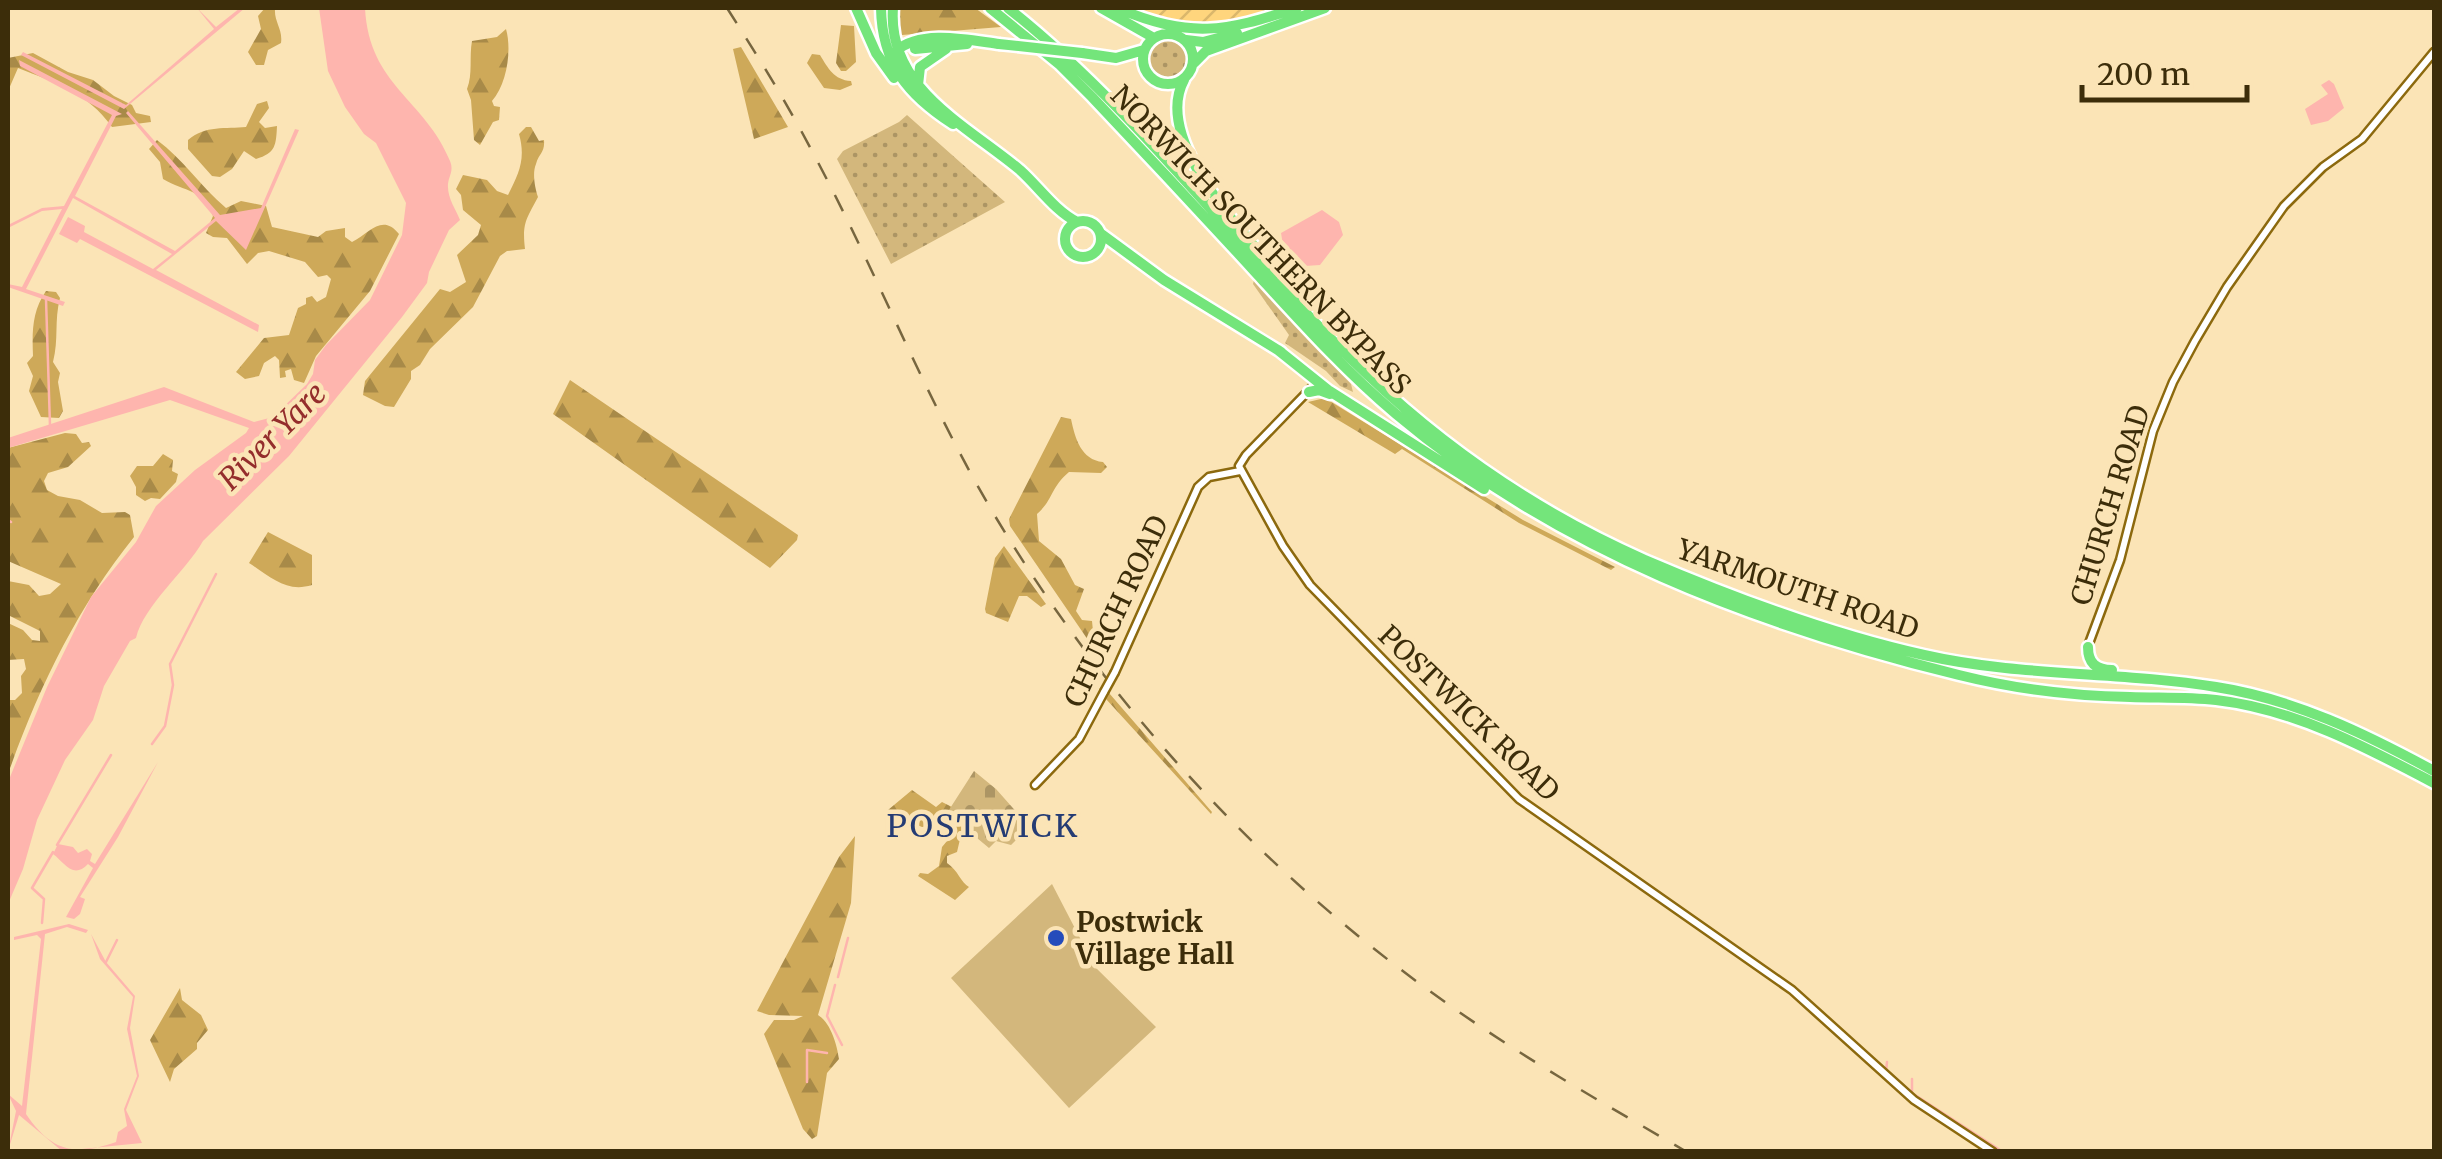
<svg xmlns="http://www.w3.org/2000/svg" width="2442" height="1159" font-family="Merriweather,serif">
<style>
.industrial{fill:url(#industrial-furrows)}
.grass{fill:url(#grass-dots)}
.forest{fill:url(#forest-firs)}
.cemetery{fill:url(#cemetery-stones)}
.park{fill:#d3b77c}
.water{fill:#feb5ae}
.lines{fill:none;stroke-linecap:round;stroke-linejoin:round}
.stream{stroke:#feb5ae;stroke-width:2.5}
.secondary-casing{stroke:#8c690e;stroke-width:11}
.highway-casing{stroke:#fff;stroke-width:15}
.secondary{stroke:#fff;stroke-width:6}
.highway{stroke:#74e57b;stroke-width:10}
.rail{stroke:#77663f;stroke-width:2.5;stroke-dasharray:18 18;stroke-linecap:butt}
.secondary-bridge-casing{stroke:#8c690e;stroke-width:11;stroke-linecap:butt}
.highway-bridge-casing{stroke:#fff;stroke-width:15;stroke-linecap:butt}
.secondary-bridge{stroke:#fff;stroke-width:6}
.highway-bridge{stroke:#74e57b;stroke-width:10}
.poi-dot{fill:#254cbb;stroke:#fbe4b6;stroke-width:4}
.labels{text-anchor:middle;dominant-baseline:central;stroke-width:9;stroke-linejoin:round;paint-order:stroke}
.street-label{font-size:28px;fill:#3c2d0a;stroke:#fbe4b6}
.poi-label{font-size:28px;font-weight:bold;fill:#3c2d0a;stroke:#fbe4b6;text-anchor:start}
.water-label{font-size:30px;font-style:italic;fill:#942d2c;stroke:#fbe4b6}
.quarter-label{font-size:32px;letter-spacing:2.5px;fill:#253c74;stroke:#fbe4b6}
</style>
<defs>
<pattern id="industrial-furrows" width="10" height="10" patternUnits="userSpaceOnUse" patternTransform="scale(2.5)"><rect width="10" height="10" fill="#ffd57d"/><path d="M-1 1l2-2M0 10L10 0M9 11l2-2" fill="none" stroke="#dbb76b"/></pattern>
<pattern id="grass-dots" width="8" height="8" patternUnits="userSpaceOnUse" patternTransform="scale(2.5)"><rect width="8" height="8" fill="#d3b77c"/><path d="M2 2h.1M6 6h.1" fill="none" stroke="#ac9564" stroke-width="1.8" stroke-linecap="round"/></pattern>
<pattern id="forest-firs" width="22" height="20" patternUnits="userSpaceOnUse" patternTransform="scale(2.5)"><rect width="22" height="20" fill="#cea959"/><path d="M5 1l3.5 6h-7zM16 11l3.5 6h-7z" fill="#a88a48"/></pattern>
<pattern id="cemetery-stones" width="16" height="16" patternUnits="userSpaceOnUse" patternTransform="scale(2.5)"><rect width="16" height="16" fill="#d3b77c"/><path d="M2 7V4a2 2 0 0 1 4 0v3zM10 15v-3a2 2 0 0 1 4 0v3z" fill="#ac9564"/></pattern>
</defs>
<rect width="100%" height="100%" fill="#fbe4b6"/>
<!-- industrial -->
<path class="industrial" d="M1139 8H1278L1250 18 1197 25 1159 18Z"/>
<!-- grass -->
<path class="grass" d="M1148 60a21 21 0 1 1 42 0a21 21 0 1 1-42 0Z
M907 115 1005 202 891 264 837 159 843 151 899 122Z
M1254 280 1351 384 1353 392 1340 386 1326 371 1285 343 1289 335 1253 284Z"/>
<!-- forest -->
<path class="forest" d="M265 8 275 9C274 22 283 29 281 43L268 50 264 65H256L248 52 261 29 258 16Z
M896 8H975L1001 27 902 35 896 30Z
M841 25 854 26 856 62 846 71H841L836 63Z
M506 29C512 50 507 84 492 101L494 106 500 107 499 120 493 122 480 145 474 140 471 100 467 89C473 74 469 57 472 41L497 37Z
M741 47 788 127 754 139 733 49Z
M33 53 68 72 93 80 114 96 132 105 136 113 150 116 151 122 112 127C87 92 56 83 18 68L8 91V58Z
M812 54 820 55C828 68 834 80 851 81L852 85 840 90 824 88 807 63Z
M267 101 269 108 259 122 265 128 277 126C276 145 276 153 256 159L244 151 232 169 220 177 212 176 188 149V140C205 125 226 129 246 127L257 104Z
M526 127H531L539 141 544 140C545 153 539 153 536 164 532 173 535 188 538 197 526 220 522 223 525 249L507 251 500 256 473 307 430 349 420 365 411 371V379L394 407 385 406 363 395 365 381 440 289 450 292 466 282 457 255 478 235 481 225 463 210 461 195 456 189 463 175 487 180 497 191 508 195C519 173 526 159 519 134Z
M157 140C183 159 201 187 226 208L241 201 266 206 272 227 318 237 326 231 345 228V237L352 242C370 233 382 213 399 234L370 291 316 356 304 383 294 380 291 369 285 371 286 377 280 378 279 360 275 356 264 363 259 376 245 379 236 372 264 338 289 335 298 308 306 304V298L312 296 317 302 326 297 331 279 327 275 318 277 305 262 269 251 258 253 247 264 227 238 213 237 206 233 213 216C204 189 185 192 163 179L160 162 149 149Z
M46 291 56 292 60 298C54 321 59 339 53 362L60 373 58 382 63 411 59 418 41 417 29 391 33 376 27 363 33 356C32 332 32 311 46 291Z
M570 380 798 535 797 540 770 568 553 414Z
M1325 398 1523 520 1615 567 1611 570 1519 523 1402 449 1395 454 1308 402Z
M1061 417 1071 419C1075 438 1081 460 1103 462L1107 467 1101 473 1069 472C1050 488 1054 499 1037 514L1039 541 1061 559 1075 585 1084 589 1076 611 1082 620 1092 621 1093 631 1088 640 1010 526 1009 519Z
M65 433 76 434 82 443 89 442 91 446 68 467 48 473 44 481 47 490 58 496 80 500 102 513 125 512 130 515 134 537C77 608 38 689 8 774V700H15L22 693 21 676 26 669 24 659 8 660V623L23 630 32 640 40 641V631L8 615V581L29 585 39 596 50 594 61 584 8 561V448Z
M163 454 173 460 172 471 178 474 176 482 160 499 151 498 145 501 136 495V487L130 476 137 466H153Z
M268 532 312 555V585C286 593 271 577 249 563Z
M1004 546 1046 604 1041 607 1027 596H1019L1008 622 986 613 985 609 995 558Z
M1109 693 1212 812 1211 814 1106 699Z
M912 790 936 807 942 802 956 809 973 829 961 835 957 852 947 856V863C958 870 961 883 969 887L955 900 918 876 920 873 928 874 939 866 942 847 952 835 940 826 922 827 889 813 888 810Z
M855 836 851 903 818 1015C831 1023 837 1045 839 1059L827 1073 817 1136 812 1139 803 1129 764 1034 774 1020H794L803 1016 769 1015 757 1011 839 857Z
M180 988 182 1000 201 1015 208 1030 197 1043V1049L174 1069 170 1082 150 1040Z"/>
<!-- cemetery -->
<path class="cemetery" d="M974 771 996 789 1027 824 1026 830 1011 845 996 841 989 848 947 813Z"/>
<!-- park -->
<path class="park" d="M1052 884 1095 967 1156 1027 1069 1108 951 978Z"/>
<!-- water -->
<path class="water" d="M197 8 216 27 240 8H245L124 109 21 55 23 52 126 105 214 29Z
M319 8H365C369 86 425 99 450 161 454 171 449 175 448 184 447 198 456 209 460 220L449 230 429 272 427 283 402 317 289 456 203 541C186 571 144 605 136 638L130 641 104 686 93 720 65 760 37 820 23 869 8 904V782L47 687 91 597 136 542 156 506 195 470 246 433 249 428 170 400 8 448V438L164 387 254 422 273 417 307 384 313 374 315 360 326 345 370 300 402 235 406 203 376 143 364 134 345 107 328 71Z
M19 60 122 114 116 116 75 196 175 251 215 218 126 113 128 111 220 215 261 208 295 129 299 130 246 250 216 221 156 270 259 325 258 332 80 239 77 243 59 234 68 217 85 226 84 232 153 269 172 254 73 198 26 289 65 302 63 306 8 287V284L22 287 62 209 42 211 8 228V225L42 208 64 206 112 115 20 66Z
M2329 80 2334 84 2344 108 2328 121 2311 125 2305 109 2328 94 2321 85Z
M1322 210 1339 222 1343 235 1320 265 1305 266 1284 251 1281 233Z
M158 762 118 837 80 897 85 899 80 914 74 919 66 917 93 868 88 864C73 880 64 862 53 854L58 844 73 847 78 853 87 849 92 854 90 861 95 864Z
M69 924 88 930 86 933 67 927 45 934 26 1114C51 1151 74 1157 116 1142L118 1132 127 1126 124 1109 137 1076 127 1029 133 997 100 959 91 934 106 962 135 996 130 1028 139 1076 126 1110 142 1143 62 1151 19 1115 8 1151 16 1111 8 1094 22 1106 41 939 37 935 14 940V937Z"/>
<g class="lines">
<!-- stream -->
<path class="stream" d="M46 299 50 426
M8 520 11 522
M152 744 165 726 173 685 170 664 216 574
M57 845 111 755
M42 923 44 899 32 888 53 852
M106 962 117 940
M838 977 848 938
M835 985 827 1016 842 1045
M1886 1071 1887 1062
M1892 1076 1912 1093 2003 1152
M807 1082V1050L827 1053
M1912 1093V1079"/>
<!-- secondary casing -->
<g class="secondary-casing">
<path id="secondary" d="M1317 382 1246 455 1239 466 1283 546 1310 585 1519 799 1792 990 1914 1100 1993 1152
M2088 646 2120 560 2153 431 2173 382 2195 341 2227 287 2284 206 2323 167 2362 139 2434 52
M1115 672 1198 487 1209 477 1240 471
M1035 785 1079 739 1104 692"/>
</g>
<!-- highway casing -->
<g class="highway-casing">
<path id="highway" d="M856 8 876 53 894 78
M881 8C882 64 908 95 953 124
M893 8C887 88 966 125 1020 170 1039 187 1054 210 1077 222
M990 8 1059 64 1092 97C1148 156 1203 215 1258 275 1302 323 1346 372 1396 414 1557 550 1756 625 1959 675 2015 689 2073 696 2130 697 2159 698 2187 697 2216 700 2294 709 2366 747 2434 783
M1008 8C1142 114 1242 257 1367 374 1448 451 1543 515 1645 560 1734 598 1829 634 1924 655 2020 677 2119 671 2216 687 2294 699 2366 734 2434 771
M1101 8 1154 38
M1117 8C1191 39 1224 32 1297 8
M1143 59a25 25 0 1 1 50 0a25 25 0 1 1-50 0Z
M1186 40 1203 42 1237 33
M915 49 967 44
M896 51C921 29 969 40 999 44
M1082 53 1116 58 1144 50
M1194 63 1206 51 1325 8
M1184 80C1156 132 1223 209 1254 246
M918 85 920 67 946 49
M1065 239a18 18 0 1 1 36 0a18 18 0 1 1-36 0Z
M1100 233 1164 280 1281 352
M1278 350 1328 390 1484 489
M1309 392 1319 390 1330 394
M2088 647C2088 663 2096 670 2112 670"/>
</g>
<!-- secondary -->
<use href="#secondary" class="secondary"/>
<!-- highway -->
<use href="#highway" class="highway"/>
<!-- rail -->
<path class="rail" d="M727 8C757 55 787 103 813 153 877 272 926 400 995 516 1112 711 1267 877 1452 1007 1527 1060 1608 1106 1687 1152"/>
<!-- secondary-bridge casing -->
<g class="secondary-bridge-casing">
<path id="secondary-bridge" d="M1104 692 1115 672"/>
</g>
<!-- highway-bridge casing -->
<g class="highway-bridge-casing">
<path id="highway-bridge" d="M999 44 1082 53"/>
</g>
<!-- secondary-bridge -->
<use href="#secondary-bridge" class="secondary-bridge"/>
<!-- highway-bridge -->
<use href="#highway-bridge" class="highway-bridge"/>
</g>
<!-- markers -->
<circle class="poi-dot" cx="1056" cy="938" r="10"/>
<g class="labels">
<!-- street labels -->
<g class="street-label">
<text transform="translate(1261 240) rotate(46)">NORWICH SOUTHERN BYPASS</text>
<text transform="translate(2110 505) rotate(-73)">CHURCH ROAD</text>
<text transform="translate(1798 589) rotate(19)">YARMOUTH ROAD</text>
<text transform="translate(1116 611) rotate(-65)">CHURCH ROAD</text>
<text transform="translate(1469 713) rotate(44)">POSTWICK ROAD</text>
</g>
<!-- poi labels -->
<g class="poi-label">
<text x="1076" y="922">Postwick<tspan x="1076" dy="32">Village Hall</tspan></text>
</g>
<!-- water labels -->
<g class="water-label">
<text transform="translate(272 436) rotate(-45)">River Yare</text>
</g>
<!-- quarter labels -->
<g class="quarter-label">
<text x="983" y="826">POSTWICK</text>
</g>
</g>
<!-- border -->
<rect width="2442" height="1159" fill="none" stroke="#3c2d0a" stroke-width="20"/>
<!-- scale -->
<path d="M2082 85v15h165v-15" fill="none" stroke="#3c2d0a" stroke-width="5"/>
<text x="2097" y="85" font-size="30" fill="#3c2d0a" stroke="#fbe4b6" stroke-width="8" paint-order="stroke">200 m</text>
</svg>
